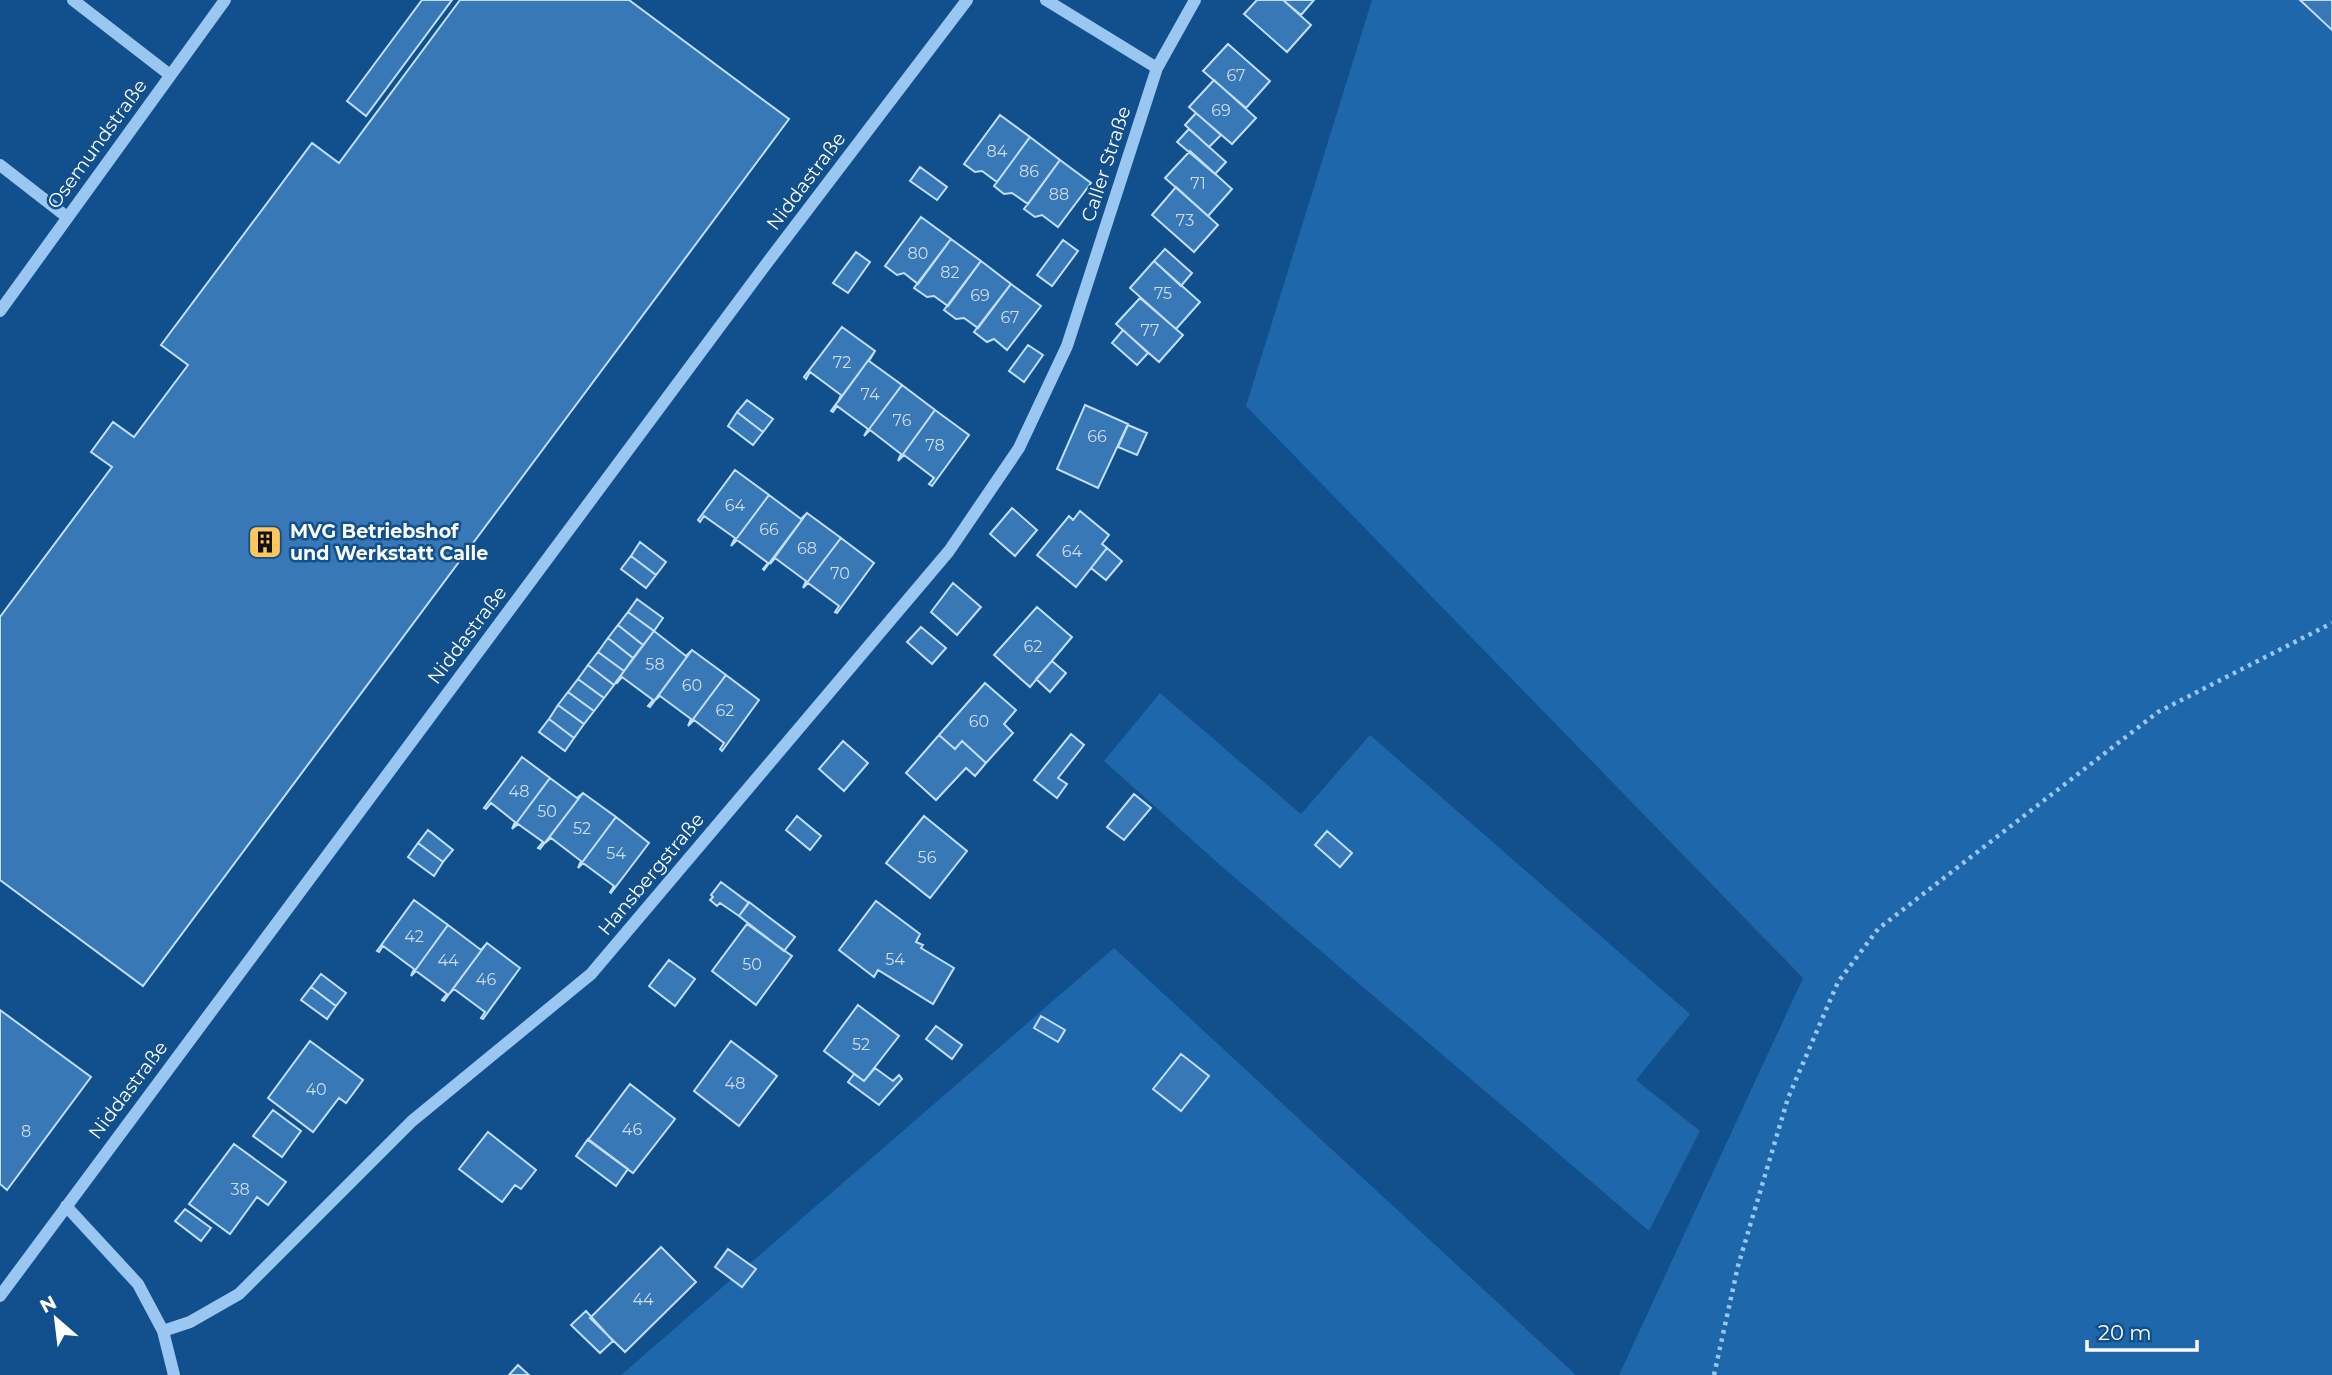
<svg xmlns="http://www.w3.org/2000/svg" width="2332" height="1375" font-family="Montserrat,sans-serif">
<style>
.green{fill:#1f67ab}
.building{fill:#3978b7;stroke:#c0dffd;stroke-width:2}
.lines{fill:none;stroke-linecap:round;stroke-linejoin:round}
.path{stroke:#99c7f2;stroke-width:4.5;stroke-dasharray:3.5 5;stroke-linecap:butt}
.minor{stroke:#99c7f2;stroke-width:12}
.labels{text-anchor:middle;dominant-baseline:central;stroke-width:5;stroke-linejoin:round;paint-order:stroke}
.number-label{font-size:16px;fill:#cedded}
.street-label{font-size:19px;fill:#fff;stroke:#114f8d}
.poi-label{font-size:19px;font-weight:bold;fill:#fff;stroke:#114f8d;text-anchor:start}
</style>
<rect width="100%" height="100%" fill="#114f8d"/>
<!-- green -->
<path class="green" d="M1372 0H2332V1375H1619L1803 978 1246 406Z
M1160 693 1301 814 1370 735 1690 1014 1636 1080 1700 1131 1649 1231 1220 865 1104 761Z
M1114 948 1576 1375H621Z"/>
<!-- building -->
<path class="building" d="M422 0H452L366 116 347 101Z
M460 0H629L789 119 143 986 0 880V617L112 467 91 452 113 422 134 437 188 365 161 345 312 143 339 163Z
M1257 0H1283L1311 25 1287 52 1244 14Z
M1283 0H1314L1301 15Z
M2300 0H2332V30Z
M1228 44 1270 81 1246 108 1203 71Z
M1214 80 1256 118 1232 144 1189 107Z
M1196 113 1221 135 1209 147 1185 125Z
M1000 115 1030 137 997 182 982 171 975 172 964 164Z
M1189 129 1226 162 1215 174 1177 142Z
M1030 137 1060 160 1028 204 1012 193 1004 194 994 186Z
M1190 151 1232 189 1208 216 1165 178Z
M1060 160 1091 183 1058 227 1042 215 1035 217 1024 209Z
M920 167 947 187 937 200 910 181Z
M1176 187 1218 225 1194 252 1152 215Z
M921 217 951 239 918 284 904 273 897 275 885 266Z
M951 239 981 261 948 306 934 296 927 297 914 288Z
M1063 240 1078 251 1052 286 1037 275Z
M1165 249 1192 273 1181 286 1154 261Z
M856 252 870 262 848 293 833 283Z
M981 261 1011 284 978 328 964 318 956 319 944 310Z
M1154 261 1200 302 1176 329 1130 288Z
M1011 284 1041 306 1007 350 994 339 987 342 974 332Z
M1140 298 1183 335 1159 362 1116 324Z
M842 327 875 351 838 402 841 395 810 372 806 379 804 377Z
M1123 330 1148 353 1137 365 1112 343Z
M1028 345 1043 355 1024 382 1009 371Z
M875 351 869 361 902 385 864 436 868 429 837 406 833 412 831 411Z
M902 385 935 410 898 461 901 454 870 430 864 436Z
M747 400 773 419 763 432 737 412Z
M1085 405 1128 424 1098 488 1057 469Z
M935 410 969 435 932 486 929 484 934 478 904 455 898 461Z
M737 412 763 432 753 445 728 426Z
M1128 425 1147 433 1137 455 1118 447Z
M735 470 769 495 731 546 735 538 704 516 700 522 698 520Z
M769 495 801 519 807 513 764 570 763 569 768 563 737 540 731 546Z
M1012 508 1037 530 1015 556 990 534Z
M1080 511 1109 535 1102 544 1107 548 1076 587 1037 555 1069 516 1073 520Z
M807 513 841 538 803 588 806 581 775 558 770 564Z
M841 538 874 563 837 613 835 612 839 606 808 583 803 588Z
M640 542 666 562 656 575 631 556Z
M1107 548 1122 561 1106 580 1091 568Z
M631 556 656 575 646 588 621 569Z
M953 583 981 607 957 635 931 612Z
M637 599 663 618 654 631 628 612Z
M1037 607 1072 637 1030 687 994 655Z
M628 612 654 631 643 645 618 625Z
M618 625 643 645 633 658 608 638Z
M921 627 946 648 932 664 907 642Z
M654 631 686 656 692 650 650 707 648 706 653 700 622 677 617 683 616 682Z
M608 638 633 658 624 671 598 652Z
M692 650 726 675 688 726 691 719 660 696 654 701Z
M598 652 624 671 614 685 588 665Z
M1052 661 1066 673 1050 692 1036 679Z
M588 665 614 685 604 698 578 679Z
M726 675 759 700 722 751 720 749 724 743 694 720 688 726Z
M578 679 604 698 594 711 568 692Z
M985 683 1016 710 1004 724 1013 733 986 763 962 741 955 749 939 735Z
M568 692 594 711 584 724 558 705Z
M558 705 584 724 574 738 549 719Z
M549 719 574 738 565 751 539 732Z
M1071 734 1084 745 1058 778 1067 784 1057 798 1034 780Z
M939 735 955 749 962 741 986 763 975 776 966 768 936 800 906 773Z
M843 741 868 763 844 791 819 769Z
M522 757 550 778 512 829 515 822 491 803 486 809 484 808Z
M550 778 577 798 583 793 540 849 538 848 543 842 518 824 512 829Z
M583 793 616 817 578 868 581 861 551 838 545 843Z
M1134 794 1151 808 1124 840 1107 827Z
M797 816 821 836 810 850 786 830Z
M924 816 967 851 930 898 886 863Z
M616 817 649 843 611 893 610 892 614 886 583 863 578 868Z
M428 830 453 850 443 862 418 843Z
M1327 831 1352 853 1340 867 1315 845Z
M418 843 443 862 434 876 408 857Z
M721 882 749 903 739 916 720 903 717 906 710 900 713 897 711 895Z
M414 900 448 925 411 976 414 969 383 946 379 952 377 951Z
M876 901 920 934 916 942 923 945 921 948 954 968 933 1004 878 970 874 977 839 950Z
M749 902 795 937 784 951 739 916Z
M747 924 792 956 756 1005 712 971Z
M448 925 481 950 487 943 444 1001 442 1000 447 994 416 971 411 976Z
M487 943 520 968 483 1019 481 1018 485 1012 454 989 449 994Z
M669 960 695 979 675 1006 649 986Z
M321 974 346 993 336 1006 311 987Z
M311 987 336 1006 327 1019 301 1000Z
M858 1005 899 1036 864 1081 824 1051Z
M0 1010 91 1077 7 1190 0 1184Z
M1041 1016 1065 1030 1058 1042 1034 1028Z
M936 1026 962 1045 952 1059 926 1039Z
M310 1041 363 1080 346 1103 339 1098 313 1132 268 1098Z
M731 1041 777 1076 739 1126 694 1091Z
M1181 1054 1209 1076 1181 1111 1153 1089Z
M875 1068 893 1081 899 1075 902 1079 879 1105 848 1082 854 1074 864 1081Z
M630 1084 675 1119 633 1173 588 1140Z
M273 1110 301 1131 282 1157 253 1136Z
M488 1132 536 1170 521 1189 515 1185 502 1202 459 1169Z
M588 1139 628 1169 616 1186 576 1156Z
M234 1144 286 1182 268 1205 257 1197 230 1234 189 1204Z
M185 1209 211 1228 201 1241 175 1221Z
M661 1247 696 1282 625 1352 590 1318Z
M728 1249 756 1269 742 1287 715 1267Z
M586 1311 613 1341 600 1353 571 1325Z
M518 1365 529 1375H509Z"/>
<g class="lines">
<!-- path -->
<path class="path" d="M1714 1375 1738 1266 1788 1098 1838 982 1878 929 2158 712 2332 623"/>
<!-- minor -->
<path class="minor" d="M73 0 170 75
M1046 0 1157 68
M0 165 67 217
M0 311 225 0
M66 1206 138 1284 163 1331
M0 1296 767 263 967 0
M174 1375 163 1331 190 1322 239 1294 412 1121 591 974 949 551 1019 448 1067 346 1157 68 1195 0"/>
</g>
<!-- icons -->
<defs>
<g id="building-square" transform="scale(1.75)"><rect x="-9" y="-9" width="18" height="18" rx="4" fill="#ffc65a" stroke="#114f8d"/><path d="M-4-6H4V6H1V3H-1V6H-4ZM-2.5-4.3h1.7v1.8h-1.7ZM.8-4.3h1.7v1.8H.8ZM-2.5-1h1.7V.8h-1.7ZM.8-1h1.7V.8H.8Z" fill="#111"/></g>
</defs>
<g fill-rule="evenodd">
<use href="#building-square" x="265" y="542"/>
</g>
<g class="labels">
<!-- number labels -->
<g class="number-label">
<text x="1236" y="75">67</text>
<text x="1221" y="110">69</text>
<text x="997" y="151">84</text>
<text x="1029" y="171">86</text>
<text x="1198" y="183">71</text>
<text x="1059" y="194">88</text>
<text x="1185" y="220">73</text>
<text x="918" y="253">80</text>
<text x="950" y="272">82</text>
<text x="1163" y="293">75</text>
<text x="980" y="295">69</text>
<text x="1010" y="317">67</text>
<text x="1150" y="330">77</text>
<text x="842" y="362">72</text>
<text x="870" y="394">74</text>
<text x="902" y="420">76</text>
<text x="1097" y="436">66</text>
<text x="935" y="445">78</text>
<text x="735" y="505">64</text>
<text x="769" y="529">66</text>
<text x="807" y="548">68</text>
<text x="1072" y="551">64</text>
<text x="840" y="573">70</text>
<text x="1033" y="646">62</text>
<text x="655" y="664">58</text>
<text x="692" y="685">60</text>
<text x="725" y="710">62</text>
<text x="979" y="721">60</text>
<text x="519" y="791">48</text>
<text x="547" y="811">50</text>
<text x="582" y="828">52</text>
<text x="616" y="853">54</text>
<text x="927" y="857">56</text>
<text x="414" y="936">42</text>
<text x="895" y="959">54</text>
<text x="448" y="960">44</text>
<text x="752" y="964">50</text>
<text x="486" y="979">46</text>
<text x="861" y="1044">52</text>
<text x="735" y="1083">48</text>
<text x="316" y="1089">40</text>
<text x="632" y="1129">46</text>
<text x="26" y="1131">8</text>
<text x="240" y="1189">38</text>
<text x="643" y="1299">44</text>
</g>
<!-- street labels -->
<g class="street-label">
<text transform="translate(97 144) rotate(-54)">Osemundstraße</text>
<text transform="translate(1106 164) rotate(-72)">Caller Straße</text>
<text transform="translate(806 181) rotate(-53)">Niddastraße</text>
<text transform="translate(467 635) rotate(-53)">Niddastraße</text>
<text transform="translate(651 874) rotate(-50)">Hansbergstraße</text>
<text transform="translate(128 1090) rotate(-53)">Niddastraße</text>
</g>
<!-- poi labels -->
<g class="poi-label">
<text x="290" y="531">MVG Betriebshof<tspan x="290" dy="22">und Werkstatt Calle</tspan></text>
</g>
</g>
<!-- north arrow -->
<g transform="translate(56 1319) rotate(332)" stroke="#114f8d" stroke-width="5" paint-order="stroke">
<path d="M0-5L12 26L0 18L-12 26Z" fill="#ffffff"/>
<text y="-10" font-size="19" font-weight="bold" text-anchor="middle" fill="#ffffff">N</text>
</g>
<!-- scale -->
<path d="M2087 1340v10h110v-10" fill="none" stroke="#ffffff" stroke-width="3.5"/>
<text x="2098" y="1340" font-size="21" fill="#ffffff" stroke="#114f8d" stroke-width="5" paint-order="stroke">20 m</text>
</svg>
